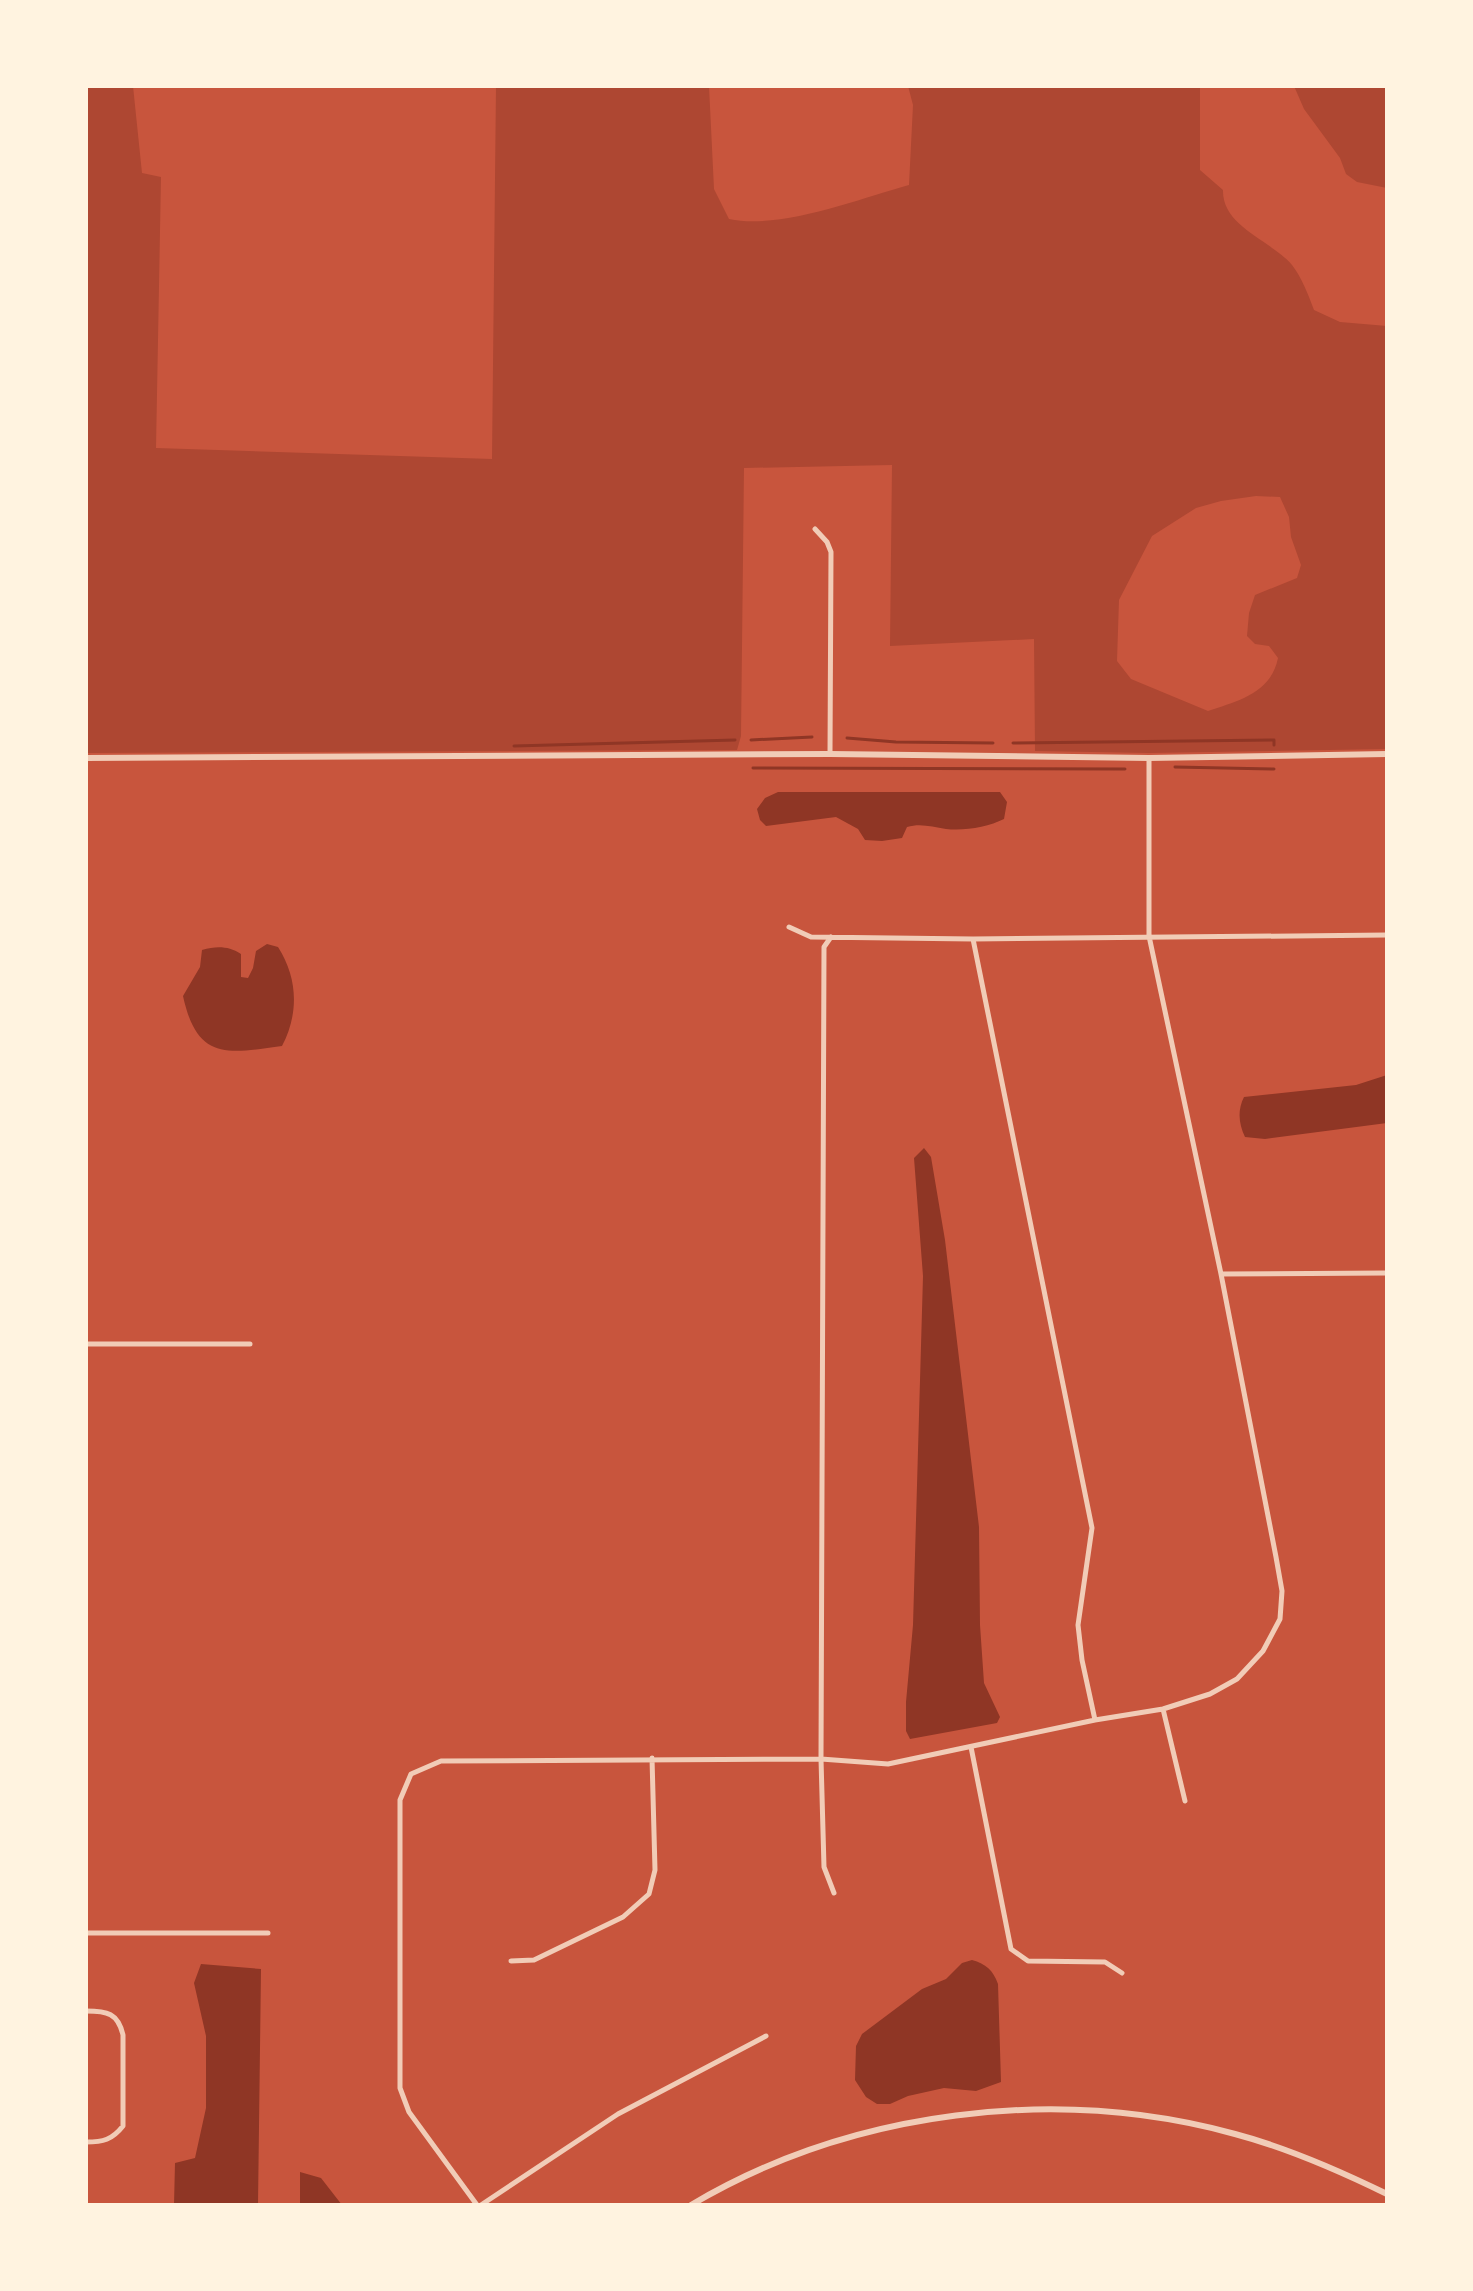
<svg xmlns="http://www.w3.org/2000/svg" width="1473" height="2291" font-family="Lato,sans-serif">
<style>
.green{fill:#ae4732;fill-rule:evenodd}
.water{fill:#8f3625}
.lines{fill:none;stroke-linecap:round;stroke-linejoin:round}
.stream{stroke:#8f3625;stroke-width:3}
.minor{stroke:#f1ccb7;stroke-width:5}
.tertiary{stroke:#f1ccb7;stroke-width:6}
</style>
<rect width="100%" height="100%" fill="#c8553d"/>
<!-- green -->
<path class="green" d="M86 86H133L142 173 161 177 156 448 492 459 496 86H709L714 189 729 219C780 230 858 199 909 185L913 105 908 86H1200V170L1223 190C1222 227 1271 240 1292 265 1302 278 1308 294 1314 310L1340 322 1387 326V749L1149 753 1035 751 1034 639 890 646 892 465 744 468 741 736 737 750 86 753ZM1256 496 1280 497 1289 517 1291 537 1301 565 1297 578 1255 595 1249 613 1247 636 1255 644 1269 646 1278 658C1271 693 1238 701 1208 711L1131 679 1117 661 1119 600 1152 536 1196 508 1221 501Z
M1294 86H1387V188L1357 182 1346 174 1340 158 1304 109Z"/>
<!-- water -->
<path class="water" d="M778 792H1000L1007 802 1004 819C988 827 965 831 946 829 932 827 921 823 907 827L902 838 882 841 865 840 858 829 836 817 766 826 760 820 757 809 765 798Z
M267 944 278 947C298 978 299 1014 282 1046 226 1054 197 1060 183 996L200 967 202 950C217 946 228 946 241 954V977L248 978 253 968 256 951Z
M1387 1075V1123L1265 1139 1245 1137C1239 1124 1237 1111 1244 1097L1356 1085Z
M924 1148 931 1157 945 1240 979 1527 980 1625 984 1683 1000 1717 997 1723 910 1739 906 1731V1702L913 1625 923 1276 914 1158Z
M972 1960C986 1964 993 1970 998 1984L1001 2082 976 2091 944 2088 908 2096 890 2104H877L866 2097 855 2080 856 2046 862 2034 922 1989 946 1979 962 1963Z
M201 1964 261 1969 258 2205H174L175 2163 195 2158 206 2108V2036L194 1983Z
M300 2172 321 2178 342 2205H300Z"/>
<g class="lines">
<!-- stream -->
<path class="stream" d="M847 738 896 742 993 743
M751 740 812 737
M1013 743 1274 740V745
M514 746 735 740
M1175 767 1274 769
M753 768 1125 769"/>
<!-- minor -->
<path class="minor" d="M815 529 827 542 831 552 830 754
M789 927 811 937 973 939 1387 935
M831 937 824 947 821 1759 824 1867 834 1893
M973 939 1092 1528 1078 1625 1082 1660 1095 1720
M1221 1274 1387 1273
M86 1344H250
M1163 1709 1185 1801
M971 1747 1011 1949 1028 1961 1105 1962 1122 1973
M86 1933H268
M511 1961 534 1960 623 1917 649 1894 655 1870 652 1758
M86 2011C107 2011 118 2013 123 2035V2126C112 2140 103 2142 86 2142
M477 2205 409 2112 400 2088V1800L411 1774 441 1761 821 1759 888 1764 1095 1720 1163 1709 1210 1694 1237 1679 1263 1651 1280 1619 1282 1591 1276 1557 1221 1274 1149 936V758
M481 2205 618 2114 766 2036"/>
<!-- tertiary -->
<path class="tertiary" d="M86 758 830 754 1149 758 1387 754
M691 2205C851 2110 1056 2085 1235 2134 1288 2148 1338 2170 1387 2194"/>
</g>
<!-- border -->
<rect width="1473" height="2291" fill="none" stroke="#fff3e0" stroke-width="176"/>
</svg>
